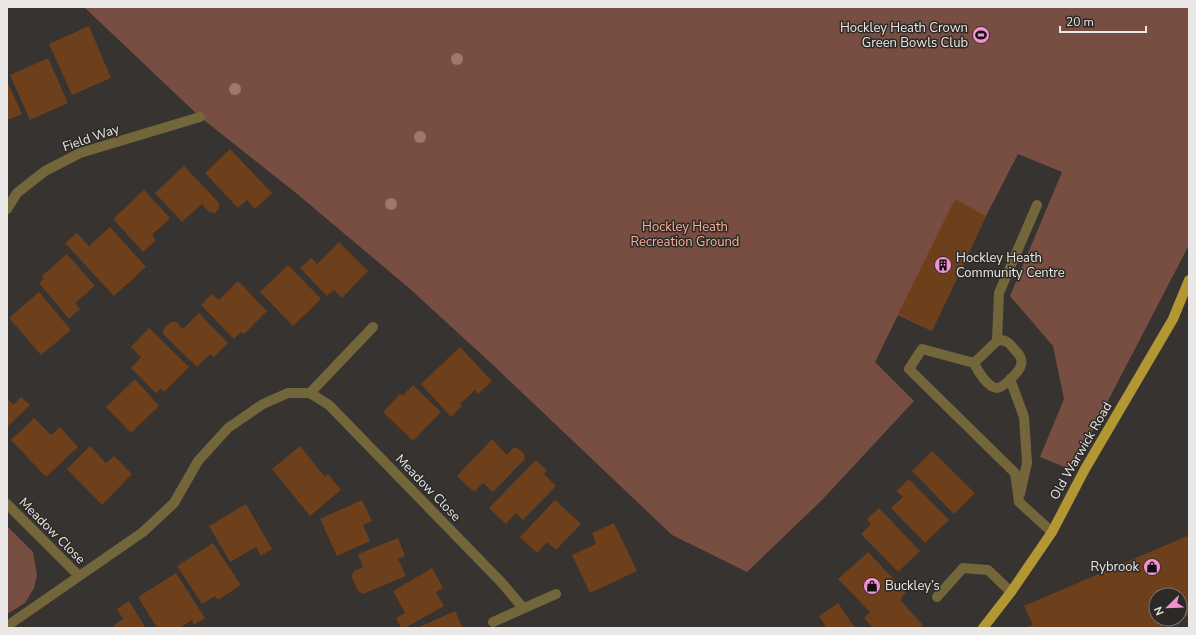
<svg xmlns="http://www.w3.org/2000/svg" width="1196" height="635" font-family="'Nunito Sans',sans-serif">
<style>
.green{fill:#794e42}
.building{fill:#6e3f1b;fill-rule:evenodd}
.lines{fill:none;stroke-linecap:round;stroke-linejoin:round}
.minor{stroke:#74663b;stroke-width:10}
.major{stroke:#b39733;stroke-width:10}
.tree{fill:#a0786b}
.labels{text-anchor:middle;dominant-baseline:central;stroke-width:3;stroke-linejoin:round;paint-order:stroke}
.poi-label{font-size:13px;fill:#eae8e6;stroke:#2c2926;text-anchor:end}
.street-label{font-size:13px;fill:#eae8e6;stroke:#2c2926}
.park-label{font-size:13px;fill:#f7b09b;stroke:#2c2926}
</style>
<rect width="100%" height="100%" fill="#363330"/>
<!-- green -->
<path class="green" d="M84 7H1189V245L1072 470 1040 457 1064 399 1053 346 1010 296 1062 172 1018 154 986 216 932 331 898 315 875 362 914 401 822 500 747 572 672 535 493 365 409 288 296 193 200 117Z
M7 526 33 552 37 575 34 588 25 603 7 614Z"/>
<!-- building -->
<path class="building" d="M89 26 111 78 72 95 49 44Z
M48 58 68 103 30 120 10 75Z
M7 81 22 114 7 120Z
M230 149 272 193 255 209 247 200 238 208 205 173Z
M184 166 219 203V208L215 213 209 212 202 204 182 222 155 193Z
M144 190 170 218 152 235 156 240 143 252 113 219Z
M955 199 986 216 932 331 898 314Z
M110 227 146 267 114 296 65 243 77 233 89 246Z
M339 242 368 271 342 298 334 290 327 296 300 268 311 258 317 264Z
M67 254 95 286 75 303 80 309 69 319 39 283 44 279 42 276Z
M288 265 321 299 293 326 260 292Z
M238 281 267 311 244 334 241 332 234 339 201 305 212 294 219 300Z
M39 292 71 330 41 355 9 318Z
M199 313 228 343 214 357 210 354 197 367 163 334 164 328 171 322H176L183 329Z
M149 328 189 367 164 392 161 388 156 393 131 368 141 357 131 347Z
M460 347 492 381 478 394 475 390 460 404 462 406 451 417 421 384Z
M135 379 159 406 131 433 106 407Z
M413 385 441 412 413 441 383 412 400 394 402 396Z
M21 397 30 405 7 427V398L13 405Z
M34 418 51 435 60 427 78 447 46 477 11 440Z
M492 439 507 455 514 447 519 449 524 454 525 459 493 492 483 483 474 492 457 476Z
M90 446 106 463 114 456 132 474 102 505 67 469Z
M300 446 325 477 328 474 341 490 310 516 272 469Z
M932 451 975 493 954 514 912 471Z
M536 460 547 470 544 474 556 486 523 520 516 513 506 524 489 508Z
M909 479 949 520 925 543 891 508 903 497 896 491Z
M362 500 372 521 363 525 370 541 337 556 320 519Z
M555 500 581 524 556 550 547 542 537 553 520 537Z
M246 504 272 549 261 556 256 547 230 562 209 526Z
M879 508 920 551 898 572 861 534 871 524 867 519Z
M614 523 637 571 590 593 572 555 596 544 592 533Z
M1187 536 1189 539V615L1160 628H1025L1033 625 1024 606ZM1156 595H1180V619H1156Z
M398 538 405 556 398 559 406 576 363 594 358 591 351 576 354 571 363 567 358 554Z
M213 543 241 585 218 600 215 596 202 604 177 566Z
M868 552 906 592 900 600 923 625 920 628H873L864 618 870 612 838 579Z
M432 568 443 588 436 592 444 606 405 628H401L396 618 405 613 393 591Z
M176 573 205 618 194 625 192 620 180 628H157L138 597Z
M129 601 146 628H115L114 625 123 619 117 609Z
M838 603 855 628H827L819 616Z
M455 611 463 628H417Z"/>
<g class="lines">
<!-- minor -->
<path class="minor" d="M7 209 17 193 45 171 80 153 200 117
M1001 340C1008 341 1010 344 1014 349 1018 353 1023 358 1021 365 1020 371 1003 388 997 388 988 388 977 370 974 363L997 341Z
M997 341 999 293 1037 205
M974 363 922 349 909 369 1015 473 1019 502 1052 532
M1010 379 1024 417 1027 463 1020 494
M310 393 329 405 502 583 523 608
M7 504 79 576
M937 597 963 568 988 570 1011 592
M493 622 556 594
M7 626 143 532 174 503 198 461 228 428 263 404 288 393H310L373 327"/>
<!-- major -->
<path class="major" d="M983 628 1011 592 1052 532 1085 469 1173 319 1189 280"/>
</g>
<!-- trees -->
<g class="tree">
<circle cx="457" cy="59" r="6"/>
<circle cx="235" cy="89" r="6"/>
<circle cx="420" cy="137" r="6"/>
<circle cx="391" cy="204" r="6"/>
</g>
<!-- icons -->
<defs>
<g id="stadium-disc" transform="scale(0.9)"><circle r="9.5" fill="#f591d2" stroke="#2c2926"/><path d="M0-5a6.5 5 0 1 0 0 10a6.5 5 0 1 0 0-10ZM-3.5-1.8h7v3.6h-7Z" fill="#111"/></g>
<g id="building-disc" transform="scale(0.9)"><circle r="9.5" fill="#f591d2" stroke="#2c2926"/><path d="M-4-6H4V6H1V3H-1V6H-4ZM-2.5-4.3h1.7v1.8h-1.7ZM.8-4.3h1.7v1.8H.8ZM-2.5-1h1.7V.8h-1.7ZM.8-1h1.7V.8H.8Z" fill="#111"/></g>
<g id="shop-disc" transform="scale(0.9)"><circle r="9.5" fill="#f591d2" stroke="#2c2926"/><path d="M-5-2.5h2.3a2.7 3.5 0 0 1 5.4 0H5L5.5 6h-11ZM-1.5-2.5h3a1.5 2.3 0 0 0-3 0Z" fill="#111"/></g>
</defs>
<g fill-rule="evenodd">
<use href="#stadium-disc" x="981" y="35"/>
<use href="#building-disc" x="943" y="265"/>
<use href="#shop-disc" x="1152" y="567"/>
<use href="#shop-disc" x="872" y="586"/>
</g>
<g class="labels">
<!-- poi labels -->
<g class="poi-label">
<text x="968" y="28">Hockley Heath Crown<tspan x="968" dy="15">Green Bowls Club</tspan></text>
<text x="956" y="258" text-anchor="start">Hockley Heath<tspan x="956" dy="15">Community Centre</tspan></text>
<text x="1139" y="567">Rybrook</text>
<text x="885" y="586" text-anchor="start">Buckley’s</text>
</g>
<!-- street labels -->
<g class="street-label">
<text transform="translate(91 138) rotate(-19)">Field Way</text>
<text transform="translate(1081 451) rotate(-60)">Old Warwick Road</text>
<text transform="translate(428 488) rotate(46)">Meadow Close</text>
<text transform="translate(52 531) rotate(45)">Meadow Close</text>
</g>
<!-- park labels -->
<g class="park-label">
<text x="685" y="227">Hockley Heath<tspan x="685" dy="15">Recreation Ground</tspan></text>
</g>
</g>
<!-- border -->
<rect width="1196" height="635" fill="none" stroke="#eae8e6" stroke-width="16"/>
<!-- north arrow -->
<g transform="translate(1168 607) rotate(247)"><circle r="19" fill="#2c2926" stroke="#787573"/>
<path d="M0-3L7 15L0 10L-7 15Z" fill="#f591d2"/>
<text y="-6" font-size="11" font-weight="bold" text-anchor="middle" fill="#eae8e6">N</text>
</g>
<!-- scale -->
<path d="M1060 26v6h86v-6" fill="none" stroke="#eae8e6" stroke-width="2"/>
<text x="1066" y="26" font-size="12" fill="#eae8e6" stroke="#2c2926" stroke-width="3" paint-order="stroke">20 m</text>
</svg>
